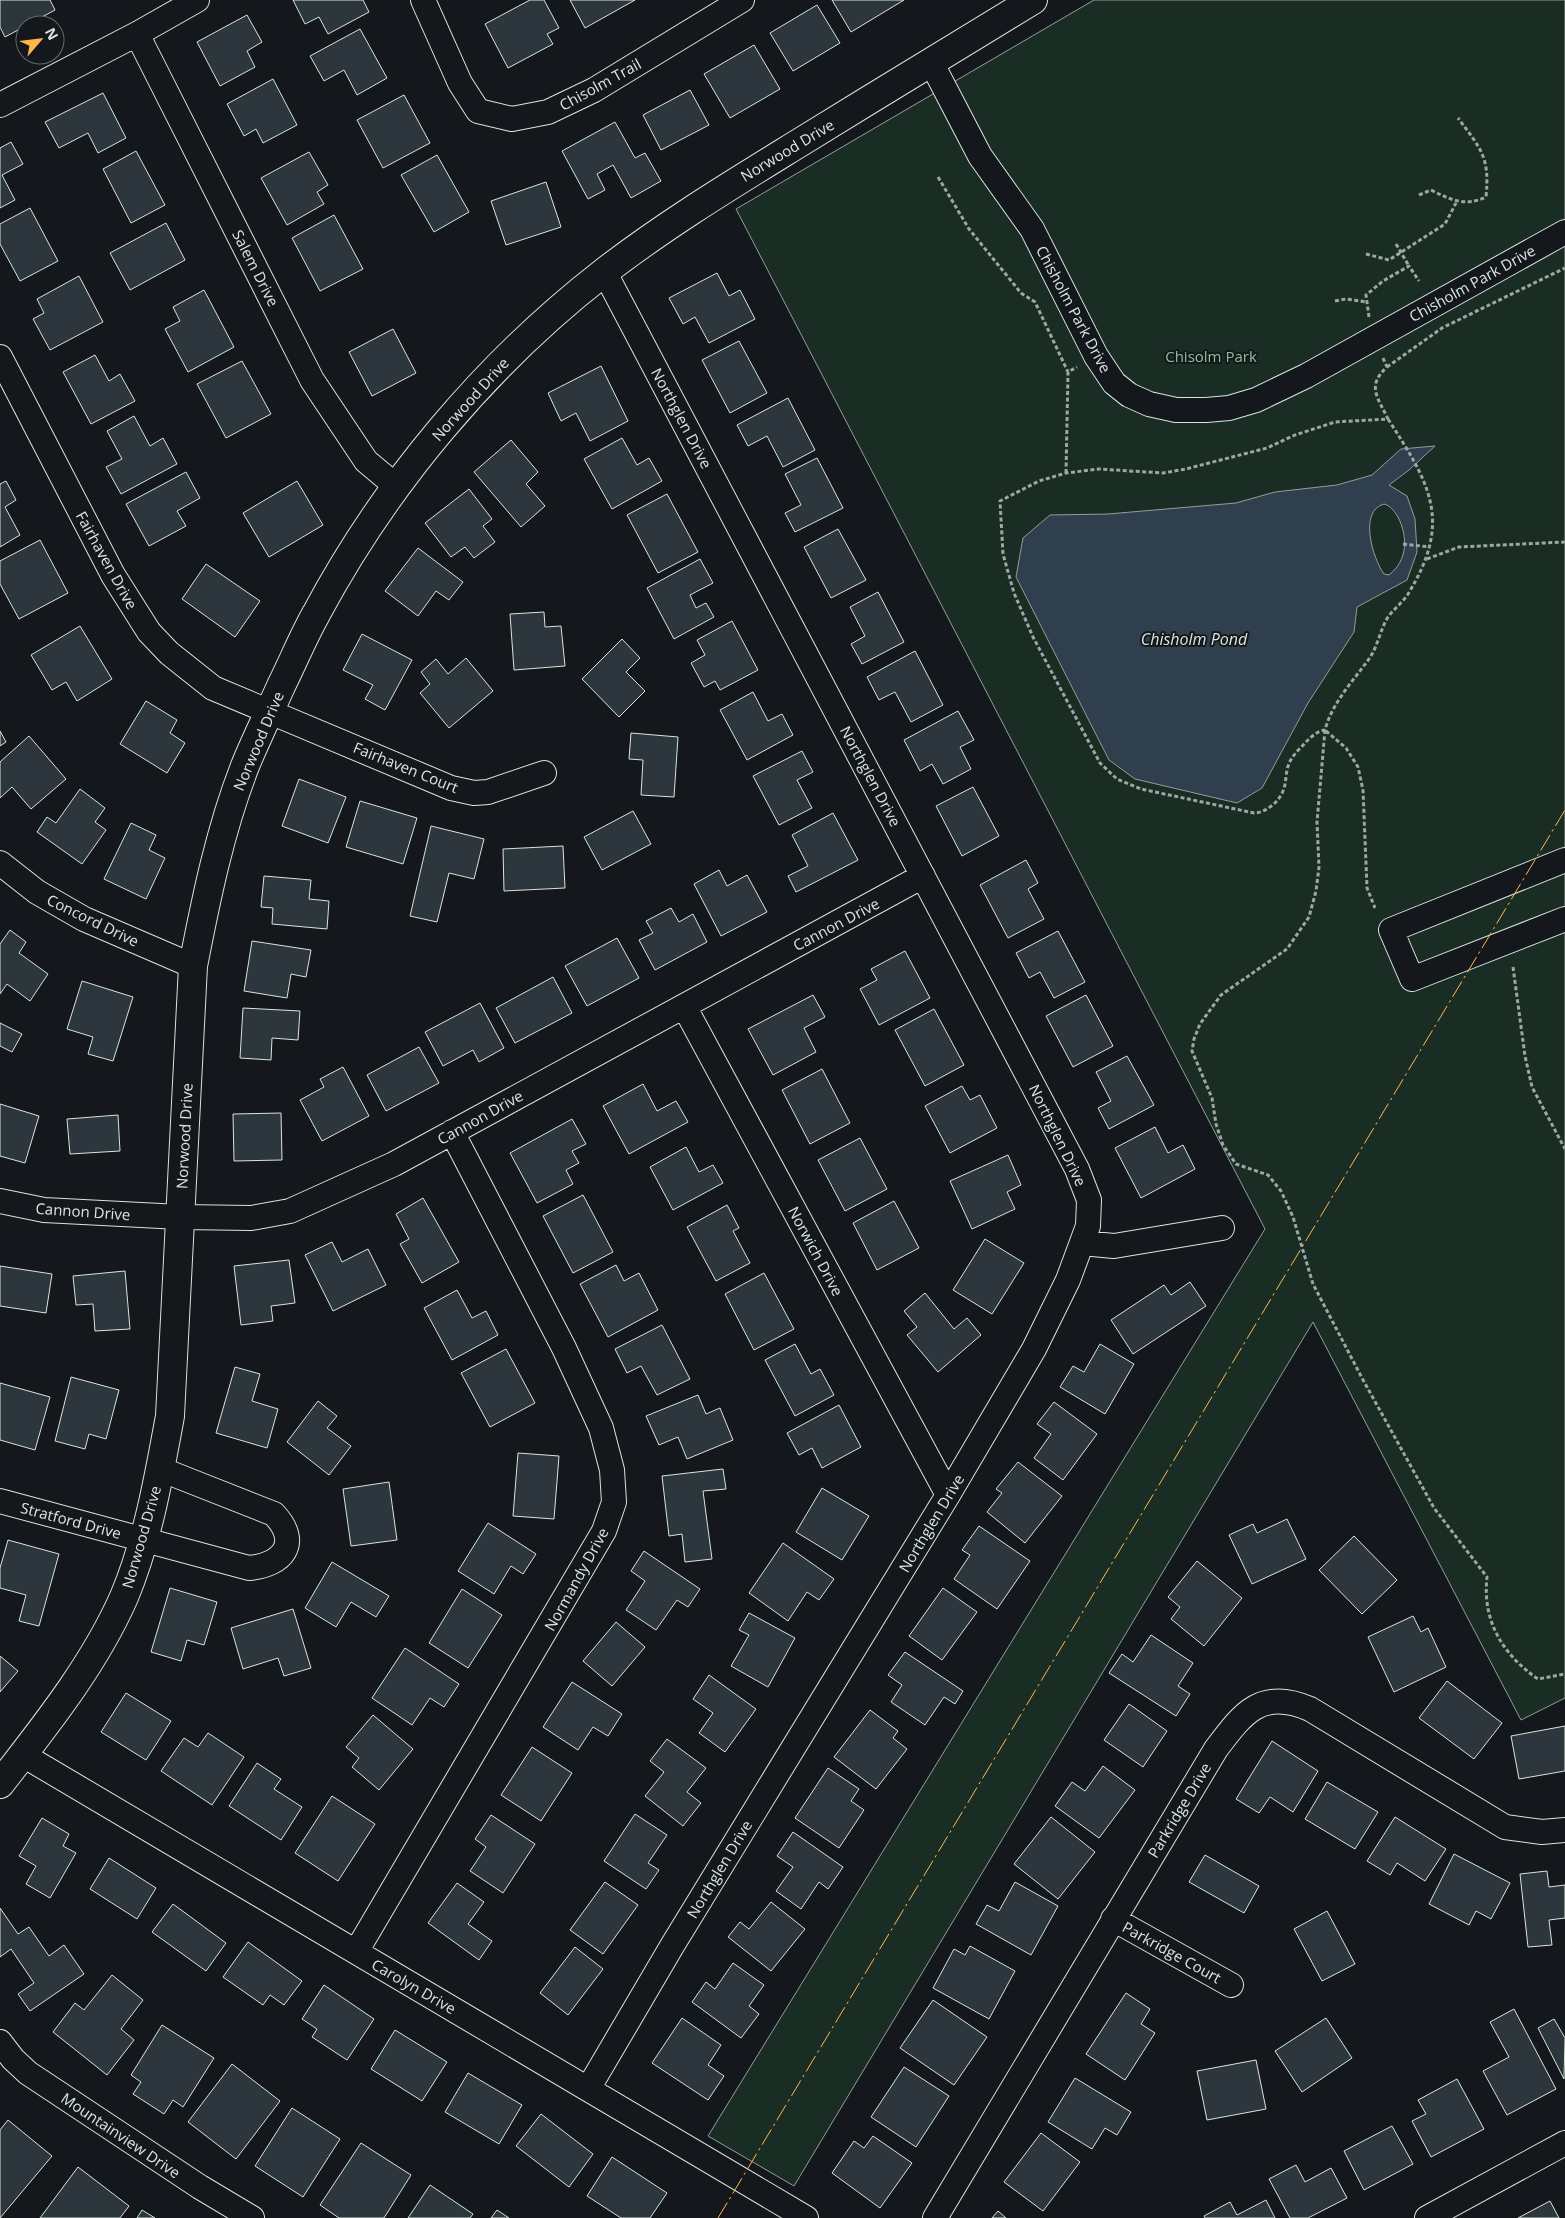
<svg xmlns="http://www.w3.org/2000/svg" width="1565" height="2218" font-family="'Open Sans',sans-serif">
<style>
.green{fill:#1a2d24;stroke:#939e99}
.water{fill:#2f3f4d;stroke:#939e99;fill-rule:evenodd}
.building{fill:#2c363c;stroke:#d8e6dc}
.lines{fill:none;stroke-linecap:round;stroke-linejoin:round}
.minor-casing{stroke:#d8e6dc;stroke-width:26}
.major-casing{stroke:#d8e6dc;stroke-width:30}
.path{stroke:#9da8a2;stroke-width:3;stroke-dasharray:4 2.5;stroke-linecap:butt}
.minor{stroke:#14181c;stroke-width:24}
.major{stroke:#14181c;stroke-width:28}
.power{stroke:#ffb74d;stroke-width:1;stroke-dasharray:18 4 2.5 4;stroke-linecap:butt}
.labels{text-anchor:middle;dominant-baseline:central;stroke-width:4;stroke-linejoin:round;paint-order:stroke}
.street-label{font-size:15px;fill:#d8e6dc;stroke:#14181c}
.park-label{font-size:15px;fill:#8ac095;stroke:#14181c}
.water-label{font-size:16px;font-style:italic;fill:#d8e6dc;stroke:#14181c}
</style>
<rect width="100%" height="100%" fill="#14181c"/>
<!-- green -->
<path class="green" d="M1094 0H1565V1698L1521 1720 1313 1322 794 2186 708 2136 1265 1229 736 209Z"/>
<!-- water -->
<path class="water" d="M1435 446 1409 470 1389 485 1407 496 1415 519 1417 552 1407 580 1357 607 1354 632 1308 703 1262 788 1237 803 1135 779 1109 760 1016 577 1023 538 1050 515 1108 514 1236 503 1275 492 1337 485 1372 475 1401 449ZM1384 504C1391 506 1394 511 1398 517 1408 537 1408 560 1389 575L1384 574C1373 559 1358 511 1384 504Z"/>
<!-- building -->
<path class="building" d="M0 0H50L55 10 5 37 0 27Z
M293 0H363L369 12 328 34 319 17 305 24Z
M530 0H544L559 28 547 34 553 44 508 68 485 24Z
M570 0H635L585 28Z
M832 0H904L851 32Z
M817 5 840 43 793 71 770 33Z
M247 15 262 42 247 51 255 67 220 86 197 42Z
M360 29 387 78 357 95 344 70 324 81 310 56Z
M754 45 780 89 730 118 704 74Z
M273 79 297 125 263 143 256 129 244 136 227 104Z
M690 90 709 125 661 150 643 115Z
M103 93 126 138 98 153 88 133 59 148 45 122Z
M404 95 430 143 383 168 357 120Z
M615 122 635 158 645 153 661 181 631 198 613 165 597 174 605 190 588 199 562 151Z
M11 142 23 164 2 175 15 200 0 208V148Z
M136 151 165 205 131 223 103 169Z
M309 152 328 185 317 192 324 204 287 225 261 178Z
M437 155 469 212 434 232 401 175Z
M546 182 561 227 506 245 491 201Z
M30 208 58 261 20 281 0 244V224Z
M334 215 363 269 320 291 292 238Z
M166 223 185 260 130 290 110 253Z
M717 273 729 296 740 290 755 319 709 343 695 317 683 324 669 298Z
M79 276 103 322 50 350 33 319 44 313 37 299Z
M204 290 234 347 188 372 165 329 180 321 173 307Z
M393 329 416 373 372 396 349 352Z
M739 341 767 393 730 413 702 360Z
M95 355 109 381 120 374 135 401 91 424 63 372Z
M242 361 271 414 226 438 197 384Z
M601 366 628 421 590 441 576 413 561 421 548 393Z
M788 398 815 450 783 467 767 436 748 446 737 425Z
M134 416 150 446 163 438 177 464 121 494 106 467 122 459 107 431Z
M622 438 637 465 649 458 662 481 612 509 584 459Z
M511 440 538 472 526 484 545 506 521 527 474 472Z
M817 458 843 508 795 532 785 513 801 505 785 474Z
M186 472 200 498 177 511 186 526 149 546 126 504Z
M6 481 16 500 5 507 20 535 0 547V484Z
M297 481 323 525 269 557 243 513Z
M469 489 492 519 483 526 495 542 474 558 465 547 451 557 425 523Z
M667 494 698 552 658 573 627 515Z
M838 529 866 580 831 598 804 547Z
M40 540 68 593 19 619 0 584V561Z
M418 548 463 582 449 600 436 591 418 616 385 591Z
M700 559 713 583 690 595 696 608 706 603 714 617 674 639 647 588Z
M206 564 260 601 235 637 182 599Z
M878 592 904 642 862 664 851 644 865 636 850 607Z
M544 612 545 627 561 626 565 666 514 670 510 614Z
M732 621 758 670 720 690 715 681 704 687 691 663 705 655 697 640Z
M80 626 112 679 77 701 66 682 52 690 31 655Z
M362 634 412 660 385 710 365 699 373 685 343 670Z
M622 639 640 658 626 672 645 691 619 717 582 679Z
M915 651 943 705 911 722 895 692 879 700 867 677Z
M466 658 493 691 449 728 420 693 430 684 421 672 436 659 448 674Z
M753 692 768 721 782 714 793 735 747 760 720 710Z
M146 701 177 720 170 733 185 743 167 773 120 744Z
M958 711 974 740 960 747 971 769 943 784 932 764 920 771 904 740Z
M0 731 6 742 0 746Z
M631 733 678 737 674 797 641 795 643 760 629 759Z
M29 736 66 779 31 809 12 787 0 798V762Z
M802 751 813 772 797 780 812 808 779 825 753 776Z
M299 779 346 797 328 843 282 826Z
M973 787 999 836 962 856 936 806Z
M80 789 105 808 95 822 106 830 82 864 37 832 47 817 56 823Z
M360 801 417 818 403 864 346 847Z
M633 811 651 844 602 870 584 837Z
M833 813 858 860 796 892 788 876 808 866 792 835Z
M131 823 156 835 149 850 165 858 146 899 104 879Z
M431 826 484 839 474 879 449 873 437 922 410 916Z
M563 846 565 888 504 891 503 849Z
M1026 860 1038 883 1028 889 1044 919 1008 938 980 885Z
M719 870 727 886 747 875 767 912 721 936 694 884Z
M264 876 311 880 309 899 329 901 327 929 272 924 273 908 261 907Z
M671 908 679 922 693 914 707 942 655 970 639 940 653 933 646 921Z
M10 930 26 942 19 953 48 974 30 1001 7 984 0 994V944Z
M1058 931 1085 982 1054 998 1040 972 1029 978 1016 953Z
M617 938 639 978 587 1006 565 966Z
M252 941 311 950 306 977 291 974 287 998 244 991Z
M905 951 930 998 879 1025 860 989 877 980 871 969Z
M553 977 572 1013 515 1043 496 1008Z
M82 981 133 997 113 1061 88 1054 93 1037 67 1029Z
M813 995 825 1017 804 1028 816 1052 773 1075 748 1029Z
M1086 995 1113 1046 1073 1067 1046 1016Z
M480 1003 504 1048 479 1062 473 1050 443 1066 425 1032Z
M243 1008 300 1011 298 1040 272 1038 271 1060 240 1058Z
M934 1009 964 1065 925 1086 895 1030Z
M0 1023 22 1034 12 1052 0 1046Z
M419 1047 439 1083 386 1111 367 1075Z
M1127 1056 1154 1105 1109 1129 1098 1108 1111 1101 1096 1072Z
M343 1067 369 1116 322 1141 300 1100 324 1087 320 1079Z
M822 1069 850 1123 810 1144 782 1090Z
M643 1084 657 1111 676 1101 688 1122 629 1154 603 1106Z
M962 1086 970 1100 980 1095 997 1128 950 1153 925 1106Z
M0 1104 39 1116 25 1163 0 1156Z
M281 1113 282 1160 234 1161 233 1114Z
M118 1115 120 1151 70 1154 67 1119Z
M572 1119 586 1144 572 1151 579 1163 566 1170 573 1184 537 1203 510 1153Z
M1155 1127 1168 1153 1183 1145 1195 1169 1141 1198 1115 1148Z
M860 1138 887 1189 845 1211 818 1160Z
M686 1147 699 1172 713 1165 723 1183 673 1210 650 1167Z
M1008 1155 1021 1185 1007 1192 1015 1209 972 1229 950 1181Z
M583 1195 613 1252 573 1273 543 1216Z
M423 1198 459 1262 422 1283 400 1244 409 1239 396 1214Z
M894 1201 919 1248 877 1270 853 1223Z
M727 1205 739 1228 733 1231 750 1263 716 1281 687 1227Z
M985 1239 1024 1263 992 1314 953 1290Z
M332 1242 342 1262 368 1249 386 1285 333 1311 305 1255Z
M289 1260 295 1303 271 1306 273 1321 241 1325 234 1266Z
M616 1265 624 1281 639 1273 658 1310 608 1337 580 1284Z
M0 1266 52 1274 46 1313 0 1306Z
M125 1271 130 1329 95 1331 93 1304 76 1305 73 1276Z
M764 1273 794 1329 754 1350 725 1294Z
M1190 1282 1206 1306 1133 1354 1111 1320 1164 1285 1171 1295Z
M457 1290 472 1318 486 1311 498 1335 452 1360 424 1308Z
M925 1293 954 1329 967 1318 981 1335 938 1372 907 1335 917 1327 904 1311Z
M662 1325 690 1379 657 1395 641 1366 627 1373 615 1349Z
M795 1344 811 1374 820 1369 834 1395 795 1416 765 1360Z
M1100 1344 1134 1364 1105 1414 1060 1387 1073 1366 1084 1372Z
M506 1349 535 1403 490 1427 461 1373Z
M235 1367 260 1374 252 1401 278 1409 267 1448 216 1433Z
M71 1377 119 1390 106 1439 89 1434 85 1449 55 1441Z
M0 1383 50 1397 35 1450 0 1440Z
M698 1395 706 1414 720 1408 733 1440 687 1459 678 1437 659 1445 646 1416Z
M318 1401 337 1416 327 1428 351 1446 329 1475 287 1442Z
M1054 1402 1097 1434 1063 1480 1034 1458 1051 1434 1037 1424Z
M839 1405 861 1447 822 1468 812 1448 799 1455 787 1433Z
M518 1453 559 1456 554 1519 513 1516Z
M1018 1462 1062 1496 1025 1543 987 1512 1002 1493 996 1489Z
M723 1469 726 1489 703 1491 712 1559 685 1562 682 1534 669 1536 662 1476Z
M389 1482 397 1540 351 1546 343 1489Z
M822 1488 869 1516 842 1560 796 1532Z
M1287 1519 1306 1559 1252 1584 1229 1535 1253 1524 1257 1533Z
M488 1523 536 1554 523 1574 511 1566 494 1594 458 1571Z
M979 1526 1030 1561 997 1609 954 1579 970 1555 962 1550Z
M1354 1536 1397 1580 1362 1614 1319 1570Z
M8 1540 59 1554 39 1626 19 1621 26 1595 0 1588V1568Z
M783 1543 834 1579 819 1600 807 1592 788 1621 749 1593Z
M644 1551 700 1589 688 1607 677 1600 656 1630 626 1610 645 1581 631 1571Z
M1197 1561 1242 1598 1204 1646 1171 1619 1180 1607 1168 1597Z
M332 1562 389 1596 376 1617 351 1602 336 1627 305 1608Z
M170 1588 217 1602 204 1645 187 1640 181 1661 151 1652Z
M943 1588 977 1612 942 1660 909 1636Z
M462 1589 502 1615 468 1668 429 1643Z
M293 1609 311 1668 284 1676 278 1658 243 1669 231 1628Z
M749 1613 795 1638 768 1687 731 1666 749 1635 739 1630Z
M1413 1616 1421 1632 1428 1628 1446 1667 1394 1692 1368 1637Z
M616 1622 645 1647 612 1686 583 1661Z
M1151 1635 1193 1663 1178 1686 1190 1694 1176 1716 1109 1673 1122 1654 1133 1662Z
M405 1648 459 1684 444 1707 430 1698 412 1725 372 1698Z
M905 1652 963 1691 955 1704 944 1697 925 1725 891 1702 902 1685 888 1675Z
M0 1656 18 1671 0 1692Z
M709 1675 756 1709 725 1752 699 1733 713 1713 693 1699Z
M1447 1681 1502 1723 1474 1759 1419 1718Z
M572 1682 622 1714 608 1736 593 1727 578 1750 543 1727Z
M126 1693 171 1721 146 1760 101 1732Z
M1129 1704 1167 1731 1143 1767 1104 1740Z
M870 1710 898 1731 893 1738 907 1749 876 1789 834 1757Z
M373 1715 413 1749 379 1790 352 1767 359 1758 346 1747Z
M1565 1726V1771L1519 1779 1511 1736Z
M208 1733 244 1757 212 1805 161 1771 184 1738 198 1747Z
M667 1739 706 1768 687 1792 701 1803 683 1826 645 1796 664 1772 650 1761Z
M1272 1741 1318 1771 1293 1812 1270 1797 1259 1813 1236 1799Z
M532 1747 572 1773 541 1821 501 1795Z
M257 1763 281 1779 274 1789 302 1807 281 1840 229 1806Z
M1103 1766 1135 1790 1099 1838 1055 1806 1072 1782 1085 1791Z
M828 1768 859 1789 851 1801 864 1810 839 1848 795 1818Z
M1327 1782 1378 1812 1355 1849 1305 1819Z
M332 1796 375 1824 338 1881 295 1853Z
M635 1814 667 1835 648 1863 659 1870 646 1889 604 1861Z
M491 1815 535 1844 503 1893 470 1871 486 1847 475 1839Z
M1051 1817 1095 1852 1058 1899 1014 1864Z
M1395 1817 1446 1849 1425 1881 1397 1863 1390 1875 1367 1861Z
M42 1818 69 1834 63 1846 76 1853 50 1898 26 1884 36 1866 19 1856Z
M793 1832 843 1867 828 1889 819 1882 801 1909 776 1891 793 1867 777 1856Z
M1454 1854 1510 1883 1491 1919 1476 1911 1469 1925 1429 1904Z
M1205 1855 1259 1886 1244 1913 1189 1882Z
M109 1858 156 1888 137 1919 90 1889Z
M1547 1871 1549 1887 1565 1885V1918L1549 1920 1552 1945 1528 1947 1520 1874Z
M605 1882 638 1905 603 1954 570 1930Z
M1015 1882 1058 1906 1031 1955 976 1924 987 1905 999 1911Z
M457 1883 484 1902 468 1924 492 1941 479 1960 428 1923Z
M771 1902 805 1929 771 1971 728 1937 740 1922 749 1929Z
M173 1904 226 1943 206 1971 152 1932Z
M0 1908 18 1934 29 1927 49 1956 64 1945 84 1974 30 2011 18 1994 34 1983 11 1949 0 1957Z
M1327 1911 1355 1964 1322 1981 1294 1929Z
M248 1942 302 1981 284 2005 270 1995 263 2005 223 1977Z
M970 1946 1015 1971 989 2019 933 1988 954 1949 965 1955Z
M575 1947 603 1969 568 2015 540 1993Z
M733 1963 764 1985 749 2006 759 2014 741 2038 692 2002 706 1982 715 1989Z
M112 1975 143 2000 121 2029 134 2040 107 2075 53 2032 75 2003 84 2010Z
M324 1985 374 2019 347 2060 312 2037 317 2029 302 2019Z
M1126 1993 1150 2009 1141 2024 1155 2033 1125 2080 1086 2054Z
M933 2000 987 2037 954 2085 900 2048Z
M1514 2009 1556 2089 1507 2115 1483 2071 1509 2057 1490 2022Z
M682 2018 721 2045 708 2065 724 2076 708 2100 652 2063Z
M1326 2018 1352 2058 1302 2092 1275 2051Z
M1554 2019 1565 2038 1564 2079 1538 2028Z
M162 2025 214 2058 183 2107 173 2100 164 2114 133 2094 141 2082 131 2075Z
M395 2030 447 2062 422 2101 371 2069Z
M1256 2060 1266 2109 1207 2120 1197 2071Z
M232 2064 280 2101 236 2159 188 2122Z
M904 2067 949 2096 916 2147 871 2117Z
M468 2073 522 2105 499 2144 445 2112Z
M1075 2078 1131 2112 1117 2135 1105 2128 1092 2149 1048 2122Z
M1457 2079 1484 2129 1431 2157 1412 2121 1426 2114 1418 2100Z
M292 2108 340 2139 303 2197 255 2166Z
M541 2114 593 2154 569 2187 516 2146Z
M8 2120 52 2156 0 2218V2130Z
M1392 2126 1413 2164 1364 2190 1344 2151Z
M1041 2133 1080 2162 1043 2211 1004 2182Z
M873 2136 912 2163 880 2208 832 2173 854 2141 864 2148Z
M361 2143 411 2175 384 2218H339L320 2205Z
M612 2157 667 2193 650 2218H621L587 2196Z
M1296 2165 1305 2182 1331 2168 1347 2198 1308 2218H1290L1269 2179Z
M78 2167 129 2206 120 2218H40Z
M430 2185 473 2214 470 2218H408Z
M1266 2200 1275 2218H1205L1204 2216 1230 2202 1237 2215Z
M1550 2201 1559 2218H1518Z
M142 2210 155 2218H137Z
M497 2210 509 2218H491Z
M998 2211 1006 2218H992Z"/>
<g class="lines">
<!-- minor casing -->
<g class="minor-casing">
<path id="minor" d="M423 0 460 83 478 111 512 119 548 112 594 90 742 0
M137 34 312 380 366 461 397 487
M931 62 980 156 1032 229 1096 356 1114 383 1129 395 1149 404 1176 410H1206L1229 408 1256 400 1306 376 1565 232
M0 105 137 34 197 0
M0 357 113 575 149 632 169 653 213 688 451 788 474 793 488 792 544 773
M1565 860 1391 930 1412 979 1565 919
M0 863 37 892 84 919 193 966
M684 1006 948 1495
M0 1201 44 1210 180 1217 251 1218 290 1211 394 1164 923 876
M1082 1243 1114 1246 1222 1228
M0 1501 249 1568C283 1565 301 1543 274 1514L160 1469
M23 1755 806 2218
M1113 1919 1231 1985
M356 1952 604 1531 614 1502 612 1470 601 1428 564 1348 452 1132
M0 2042 13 2059 28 2073 200 2187 252 2218
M588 2089 672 1946 948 1495 1034 1349 1068 1280 1088 1226 1089 1200 1077 1169 604 271
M935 2218 1216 1749C1243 1713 1261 1688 1310 1709L1505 1827 1542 1832 1565 1830
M1427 2218 1565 2143"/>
</g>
<!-- major casing -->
<g class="major-casing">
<path id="major" d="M0 1784C45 1726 94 1665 124 1597 148 1540 159 1476 170 1416L193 966C206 899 220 830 245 766 256 739 269 713 281 686 293 662 303 637 316 614 386 483 486 364 603 273 666 224 736 182 804 140 880 93 956 47 1033 0"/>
</g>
<!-- path -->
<path class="path" d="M938 177 969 229 1021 293 1035 302 1068 372
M1419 195 1431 190C1451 200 1465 207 1486 197 1490 157 1481 149 1458 118
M1396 244 1409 266
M1366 254 1389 260 1445 224 1456 203
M1335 301 1346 299 1367 302
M1369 317 1366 295 1383 281 1409 266 1419 281
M1383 358 1387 367C1366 386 1378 398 1388 419
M1387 367 1442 328 1565 268
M1388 419C1430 484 1453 521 1408 594 1403 602 1394 609 1388 617 1380 630 1378 646 1369 659 1353 681 1332 703 1325 730 1317 731 1311 737 1306 742 1300 749 1292 755 1289 764 1285 772 1287 782 1283 791 1279 802 1265 813 1254 813L1141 789 1117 779 1100 763 1033 637 1014 593 1003 554 1000 501 1039 481 1066 473 1099 469 1163 473 1186 469 1267 448 1295 435 1335 422Z
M1066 473 1068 372 1077 367
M1403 544 1430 547
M1427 559 1459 547 1565 542
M1325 730 1317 822 1319 867 1316 891 1309 917 1287 949 1221 995 1200 1024 1194 1039 1192 1051 1212 1098 1216 1124 1223 1145 1236 1164 1268 1175 1281 1191 1293 1217 1313 1284 1362 1378 1434 1508 1487 1577C1482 1621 1503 1655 1538 1679L1565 1674
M1326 731 1346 748 1358 767 1363 790 1367 888 1375 908
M1513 967 1525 1056 1532 1087 1565 1149"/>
<!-- minor -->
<use href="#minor" class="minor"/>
<!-- major -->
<use href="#major" class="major"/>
<!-- power -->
<path class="power" d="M718 2218 1565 810"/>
</g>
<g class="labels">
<!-- street labels -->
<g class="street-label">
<text transform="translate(600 84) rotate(-29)">Chisolm Trail</text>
<text transform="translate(787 150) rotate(-31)">Norwood Drive</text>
<text transform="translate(256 268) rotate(63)">Salem Drive</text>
<text transform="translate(1472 283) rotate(-29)">Chisholm Park Drive</text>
<text transform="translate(1074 309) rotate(62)">Chisholm Park Drive</text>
<text transform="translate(470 399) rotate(-48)">Norwood Drive</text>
<text transform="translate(682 418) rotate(62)">Northglen Drive</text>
<text transform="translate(107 560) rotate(61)">Fairhaven Drive</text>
<text transform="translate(258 741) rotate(-67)">Norwood Drive</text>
<text transform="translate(406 767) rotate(22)">Fairhaven Court</text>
<text transform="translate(871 776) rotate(62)">Northglen Drive</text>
<text transform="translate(93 920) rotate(26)">Concord Drive</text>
<text transform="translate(836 924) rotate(-28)">Cannon Drive</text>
<text transform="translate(480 1117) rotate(-29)">Cannon Drive</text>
<text transform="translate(1058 1135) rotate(64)">Northglen Drive</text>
<text transform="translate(184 1136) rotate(-87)">Norwood Drive</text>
<text transform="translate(83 1211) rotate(4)">Cannon Drive</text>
<text transform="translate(816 1251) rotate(62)">Norwich Drive</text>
<text transform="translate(71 1520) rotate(15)">Stratford Drive</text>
<text transform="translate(931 1523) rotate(-59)">Northglen Drive</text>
<text transform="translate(141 1537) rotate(-74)">Norwood Drive</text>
<text transform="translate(576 1579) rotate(-61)">Normandy Drive</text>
<text transform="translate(1179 1810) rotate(-59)">Parkridge Drive</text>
<text transform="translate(719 1869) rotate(-59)">Northglen Drive</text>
<text transform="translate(1172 1952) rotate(29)">Parkridge Court</text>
<text transform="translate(414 1986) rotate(30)">Carolyn Drive</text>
<text transform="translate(121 2135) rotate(34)">Mountainview Drive</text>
</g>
<!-- park labels -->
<g class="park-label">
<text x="1211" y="356">Chisolm Park</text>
</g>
<!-- water labels -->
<g class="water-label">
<text x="1194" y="639">Chisholm Pond</text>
</g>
</g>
<!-- north arrow -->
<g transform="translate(40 40) rotate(62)"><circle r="24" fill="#14181c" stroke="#626a69"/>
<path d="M0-4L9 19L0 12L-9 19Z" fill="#ffb74d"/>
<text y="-8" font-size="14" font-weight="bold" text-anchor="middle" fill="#d8e6dc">N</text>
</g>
</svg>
